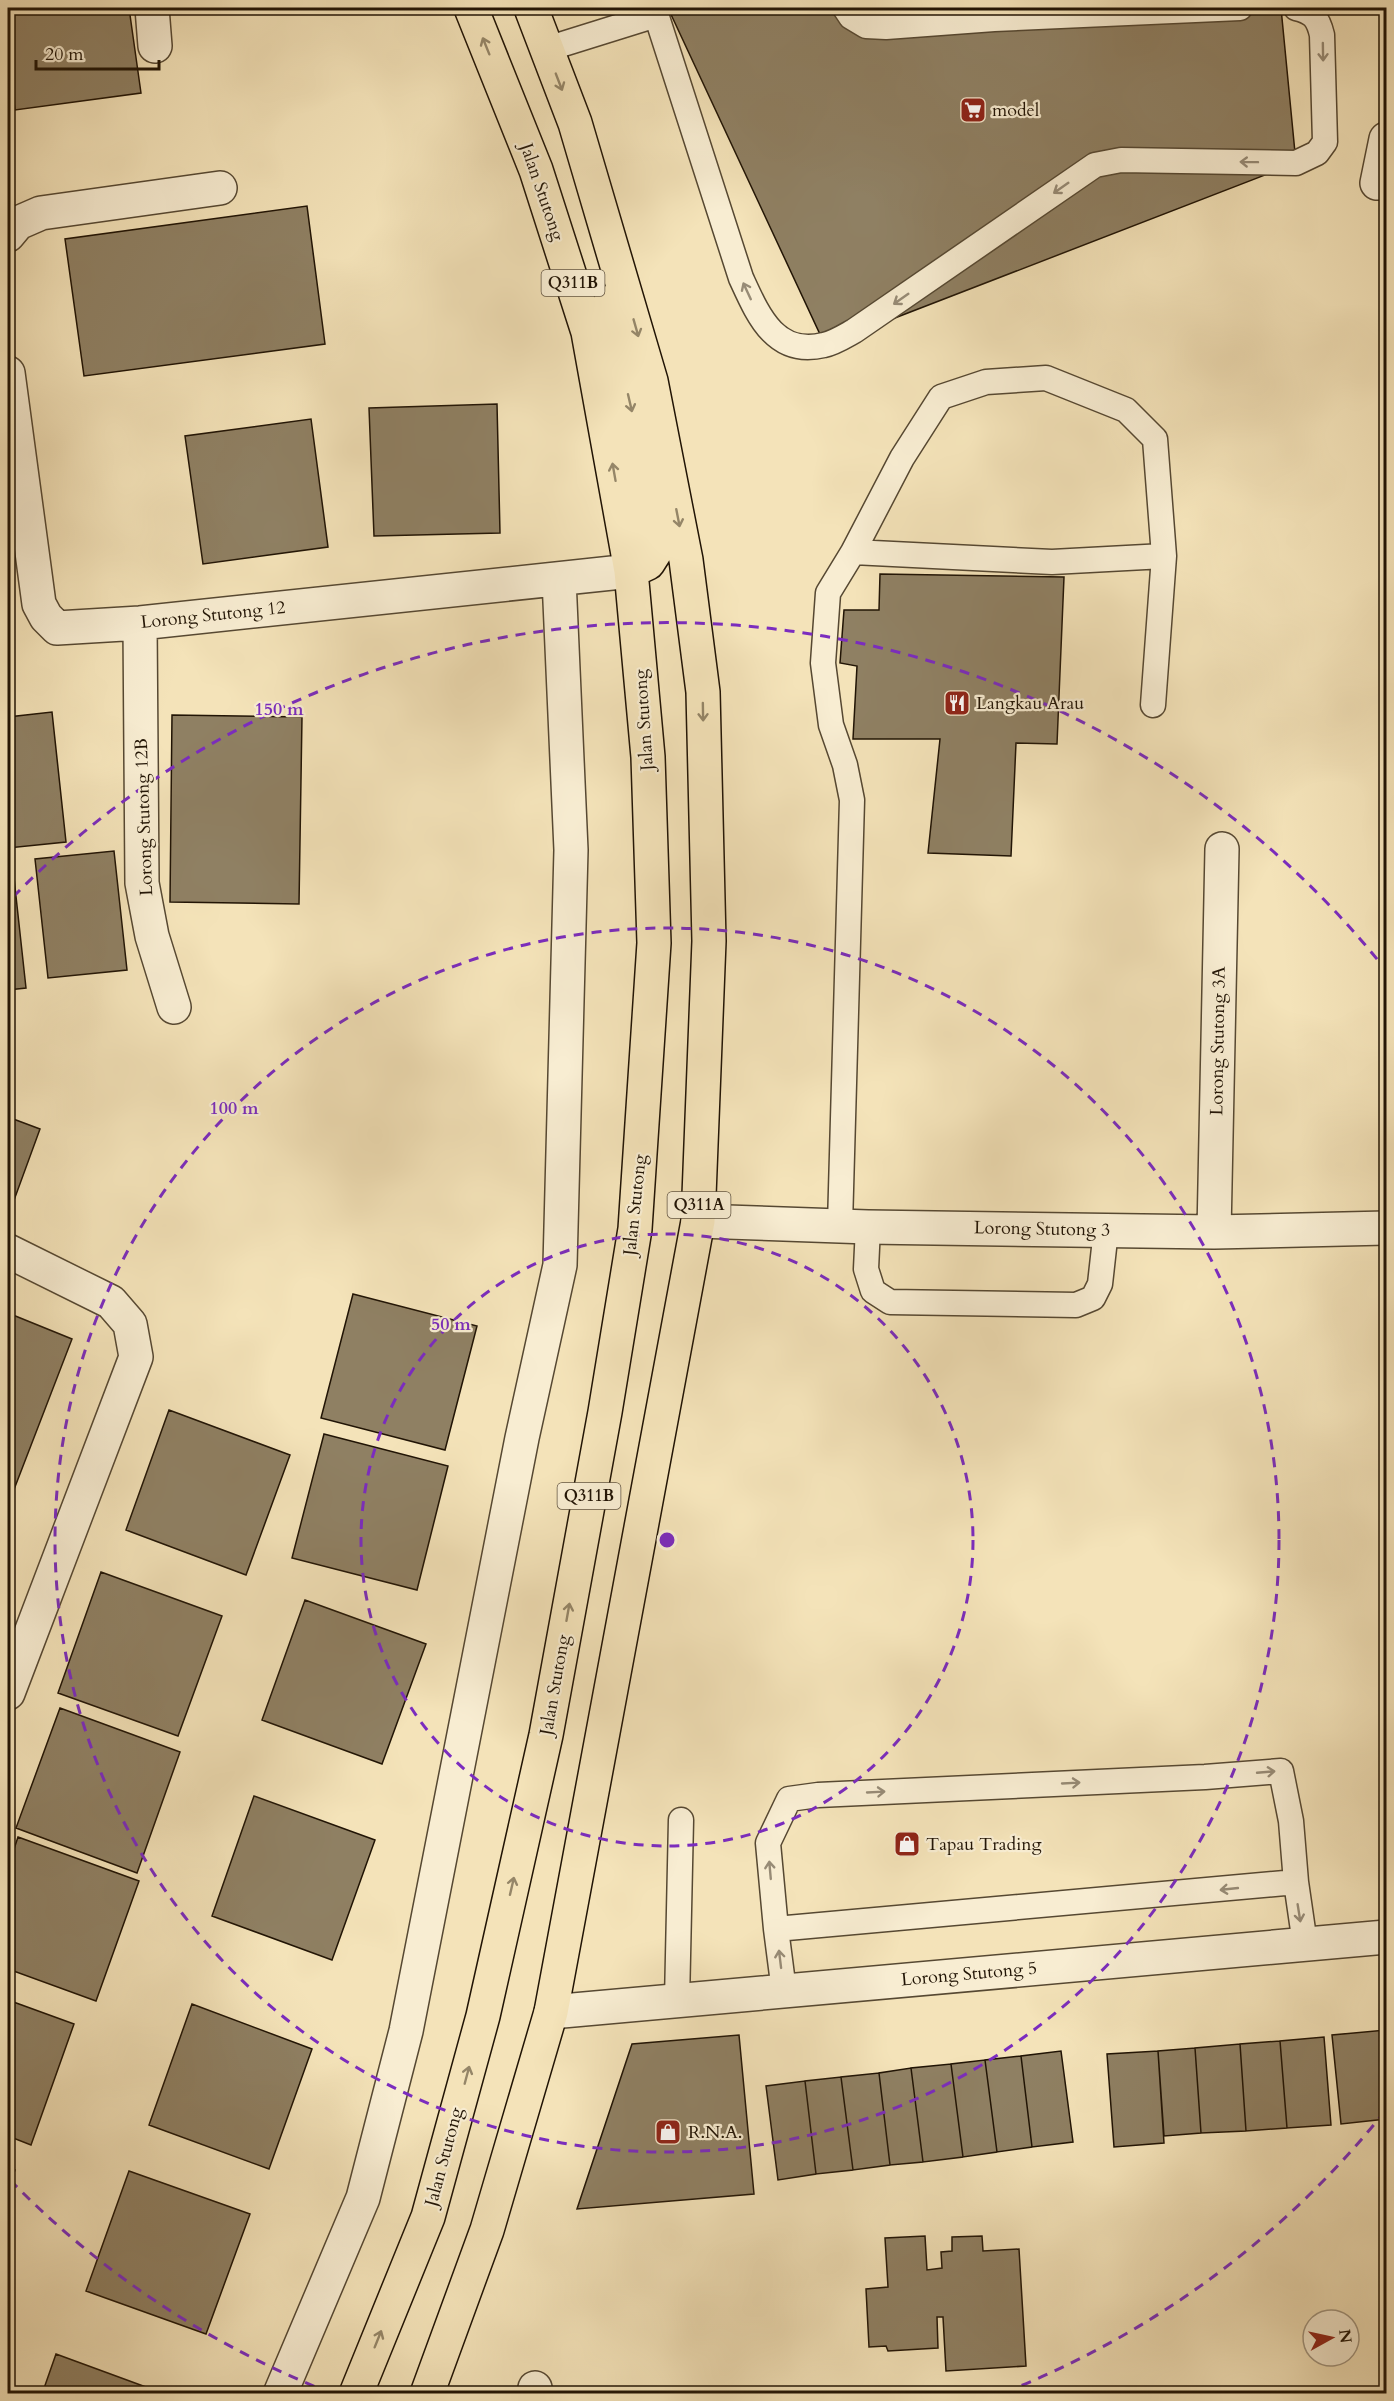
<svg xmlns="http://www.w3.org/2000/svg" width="1394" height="2401" font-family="Cardo,serif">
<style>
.building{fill:#8f8063;stroke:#211405;stroke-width:1.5}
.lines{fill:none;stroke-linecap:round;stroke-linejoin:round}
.service-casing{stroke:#564832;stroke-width:27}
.minor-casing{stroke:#564832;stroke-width:36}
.primary-casing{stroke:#211405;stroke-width:36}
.service{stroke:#f8edd2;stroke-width:24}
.minor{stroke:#f8edd2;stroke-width:33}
.primary{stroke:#f4e3b9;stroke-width:33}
.oneway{stroke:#958668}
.oneway2{stroke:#978b76}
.ring{fill:none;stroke:#7b2cbf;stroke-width:3;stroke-dasharray:10 8}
.labels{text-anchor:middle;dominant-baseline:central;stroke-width:4.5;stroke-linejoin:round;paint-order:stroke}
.shield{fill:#f8edd2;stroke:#625542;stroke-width:1.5}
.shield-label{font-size:16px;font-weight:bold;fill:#211405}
.poi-label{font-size:18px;fill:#211405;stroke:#f8edd2;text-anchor:start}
.street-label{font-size:18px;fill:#211405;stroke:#f8edd2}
.centre{fill:#7b2cbf;stroke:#f8edd2;stroke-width:3}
.ring-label{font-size:18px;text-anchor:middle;font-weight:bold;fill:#7b2cbf;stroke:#f8edd2;stroke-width:4.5;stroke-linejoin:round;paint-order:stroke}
</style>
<rect width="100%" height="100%" fill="#f4e3b9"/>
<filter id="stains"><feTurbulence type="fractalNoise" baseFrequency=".00333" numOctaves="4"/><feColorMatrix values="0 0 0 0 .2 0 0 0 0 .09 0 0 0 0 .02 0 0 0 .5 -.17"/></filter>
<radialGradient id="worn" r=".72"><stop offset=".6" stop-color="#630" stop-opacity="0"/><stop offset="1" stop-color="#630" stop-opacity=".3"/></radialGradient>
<!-- building -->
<path class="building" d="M8 8H129L141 93 15 110 8 52Z
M668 8H1281L1296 163 825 345Z
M307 206 325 344 84 376 65 239Z
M497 404 500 533 374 536 369 408Z
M311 419 328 547 203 564 185 436Z
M880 574 1064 577 1057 744 1016 743 1011 856 928 853 940 739H853L857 666 840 663 844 610H879Z
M52 712 66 842 8 848V717Z
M172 715 302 717 299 904 170 902Z
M114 851 127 970 48 978 35 859Z
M8 869H13L26 988 8 990Z
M8 1117 40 1129 13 1203 8 1202Z
M353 1294 477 1326 445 1450 321 1418Z
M8 1313 72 1339 8 1505Z
M169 1410 290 1455 246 1575 126 1530Z
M324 1434 448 1466 417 1590 292 1558Z
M101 1572 222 1616 178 1736 58 1693Z
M305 1600 426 1644 382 1764 262 1720Z
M60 1708 180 1752 137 1873 16 1828Z
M254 1796 375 1840 332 1960 212 1916Z
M18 1837 139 1881 96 2001 8 1969V1867Z
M8 2000 74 2024 31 2145 8 2136Z
M192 2004 312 2049 269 2169 149 2125Z
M1386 2030V2119L1341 2124 1332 2035Z
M739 2035 754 2194 577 2209 632 2044Z
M1324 2037 1331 2125 1287 2128 1280 2041Z
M1280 2041 1287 2128 1246 2131 1240 2044Z
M1240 2044 1246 2131 1201 2133 1195 2048Z
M1195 2048 1201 2133 1164 2136 1158 2051Z
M1061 2051 1073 2142 1032 2147 1021 2056Z
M1158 2051 1164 2143 1114 2147 1107 2054Z
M1021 2056 1032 2147 997 2152 985 2060Z
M985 2060 997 2152 963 2157 951 2064Z
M951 2064 963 2157 923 2162 911 2068Z
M911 2068 923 2162 890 2165 879 2073Z
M879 2073 890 2165 853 2170 841 2077Z
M841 2077 853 2170 816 2174 805 2081Z
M805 2081 816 2174 778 2180 766 2086Z
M8 2167 15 2170 8 2192Z
M129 2171 250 2214 206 2334 86 2291Z
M925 2236 927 2270 942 2268 941 2252 952 2251V2237L982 2236 983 2251 1019 2249 1026 2366 946 2371 943 2317H937L938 2348 888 2351 886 2346 869 2347 866 2289 888 2287 885 2238Z
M56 2354 165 2394H42Z"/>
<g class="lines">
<!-- service casing -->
<g class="service-casing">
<path id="service" d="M654 8 741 278C758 315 775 357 824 345 834 343 845 336 854 331L1095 165 1121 160 1296 163 1317 153 1325 142 1322 35C1318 18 1313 12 1296 8
M845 8 851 17 866 26 886 27 994 19 1240 8
M547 49 656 15
M853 552 902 458 941 397 986 382 1046 378 1126 410 1155 439 1164 556
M840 1225 852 800 845 765 831 725 823 663 828 593 853 552 1052 562 1164 556 1153 705
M868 1227 866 1269 873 1291 890 1302 1076 1305 1093 1298 1100 1284 1106 1230
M1296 1882 1305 1944
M776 1929 1296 1882 1291 1821 1281 1771 1205 1777 818 1795 789 1799 768 1843 776 1929 784 1991
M677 2001 681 1820"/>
</g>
<!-- minor casing -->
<g class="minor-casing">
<path id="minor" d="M152 8 155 46
M1377 183 1386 139
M8 235 18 223 41 213 220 188
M8 373 39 604 46 617 57 628 140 623 631 571
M140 623 142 883 152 936 174 1007
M698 1221 868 1227 1214 1232 1386 1228
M1214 1232 1222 849
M8 1251 111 1302 130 1324 136 1357 8 1693
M551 2012 1386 1937
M280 2394 363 2198 406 2031 522 1438 560 1265 571 850 559 579
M534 2394 535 2388"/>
</g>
<!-- primary casing -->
<g class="primary-casing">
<path id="primary" d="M610 302 608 310C627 390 648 470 655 552L648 563 631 571
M356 2394 428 2217 483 2016 546 1735 605 1412 635 1229 654 943 648 757 631 571 588 332 536 170 471 8
M427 2394 487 2230 551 2012 698 1221 709 941 703 692 686 560 651 381 575 123 531 8"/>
</g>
<!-- service -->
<use href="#service" class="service"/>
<!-- minor -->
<use href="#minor" class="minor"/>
<!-- primary -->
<use href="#primary" class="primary"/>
</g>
<!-- one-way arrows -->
<defs><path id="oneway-shaft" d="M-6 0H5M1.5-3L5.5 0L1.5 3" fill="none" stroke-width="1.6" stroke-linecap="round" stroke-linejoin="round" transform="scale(1.5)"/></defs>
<g class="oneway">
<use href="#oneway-shaft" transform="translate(486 46) rotate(-112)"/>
<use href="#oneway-shaft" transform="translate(559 82) rotate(69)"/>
<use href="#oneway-shaft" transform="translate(636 328) rotate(74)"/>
<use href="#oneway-shaft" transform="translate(630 403) rotate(77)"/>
<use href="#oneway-shaft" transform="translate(614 472) rotate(-100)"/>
<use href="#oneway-shaft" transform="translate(678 518) rotate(79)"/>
<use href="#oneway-shaft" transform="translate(703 712) rotate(89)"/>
<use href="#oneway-shaft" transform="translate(568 1612) rotate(-80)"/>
<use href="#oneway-shaft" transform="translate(512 1886) rotate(-77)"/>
<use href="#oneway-shaft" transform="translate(467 2075) rotate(-75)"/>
<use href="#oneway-shaft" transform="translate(378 2339) rotate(-68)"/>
</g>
<g class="oneway2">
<use href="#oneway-shaft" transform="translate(1323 52) rotate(89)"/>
<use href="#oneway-shaft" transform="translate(1249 162) rotate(-179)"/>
<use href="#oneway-shaft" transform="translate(1061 188) rotate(145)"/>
<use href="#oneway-shaft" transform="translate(747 291) rotate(-115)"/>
<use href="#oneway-shaft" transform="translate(901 299) rotate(145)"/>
<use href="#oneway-shaft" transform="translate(1266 1772) rotate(-5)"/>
<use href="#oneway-shaft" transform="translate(1071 1783) rotate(-3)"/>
<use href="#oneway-shaft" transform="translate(876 1792) rotate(-3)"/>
<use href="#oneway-shaft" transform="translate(770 1870) rotate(-95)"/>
<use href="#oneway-shaft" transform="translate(1229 1889) rotate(174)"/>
<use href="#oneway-shaft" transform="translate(1299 1913) rotate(81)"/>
<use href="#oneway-shaft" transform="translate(780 1959) rotate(-97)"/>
</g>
<!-- distance rings -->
<g class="ring">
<circle cx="667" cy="1540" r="306"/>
<circle cx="667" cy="1540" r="612"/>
<path d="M1385 2111A917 917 0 0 1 1003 2393M331 2393A917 917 0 0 1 13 2183M13 897A917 917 0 0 1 1385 969"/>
</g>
<!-- icons -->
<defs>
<g id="supermarket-square" transform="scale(1.35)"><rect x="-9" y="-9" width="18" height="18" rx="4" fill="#8f2418" stroke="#f8edd2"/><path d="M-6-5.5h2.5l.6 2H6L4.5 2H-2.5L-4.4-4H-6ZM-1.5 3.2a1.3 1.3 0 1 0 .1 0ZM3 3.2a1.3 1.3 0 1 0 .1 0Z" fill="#fff"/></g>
<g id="restaurant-square" transform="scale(1.35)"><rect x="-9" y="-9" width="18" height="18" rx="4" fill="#8f2418" stroke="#f8edd2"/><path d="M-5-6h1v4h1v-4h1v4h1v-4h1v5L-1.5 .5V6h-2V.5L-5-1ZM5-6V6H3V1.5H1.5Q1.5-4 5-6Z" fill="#fff"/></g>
<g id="shop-square" transform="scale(1.35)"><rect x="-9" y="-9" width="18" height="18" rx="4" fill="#8f2418" stroke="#f8edd2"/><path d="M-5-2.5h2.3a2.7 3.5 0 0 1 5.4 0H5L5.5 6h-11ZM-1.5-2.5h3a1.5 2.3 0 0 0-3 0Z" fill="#fff"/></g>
</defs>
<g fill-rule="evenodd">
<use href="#supermarket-square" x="973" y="110"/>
<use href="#restaurant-square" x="957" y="703"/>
<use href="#shop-square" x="907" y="1844"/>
<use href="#shop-square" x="668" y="2132"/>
</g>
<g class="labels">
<!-- shield labels -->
<g class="shield">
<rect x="541.5" y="270" width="63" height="26" rx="4.5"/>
<rect x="667.5" y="1192" width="63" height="26" rx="4.5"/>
<rect x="557.5" y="1483" width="63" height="26" rx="4.5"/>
</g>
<g class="shield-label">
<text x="573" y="283">Q311B</text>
<text x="699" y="1205">Q311A</text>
<text x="589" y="1496">Q311B</text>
</g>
<!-- poi labels -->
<g class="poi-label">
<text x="992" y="110">model</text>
<text x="976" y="703">Langkau Arau</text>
<text x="926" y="1844">Tapau Trading</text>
<text x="688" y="2132">R.N.A.</text>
</g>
<!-- street labels -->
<g class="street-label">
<text transform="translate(542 192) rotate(71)">Jalan Stutong</text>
<text transform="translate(213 615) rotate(-6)">Lorong Stutong 12</text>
<text transform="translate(644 720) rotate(-94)">Jalan Stutong</text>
<text transform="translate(144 817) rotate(-92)">Lorong Stutong 12B</text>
<text transform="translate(1218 1041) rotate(-89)">Lorong Stutong 3A</text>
<text transform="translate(635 1205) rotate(-84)">Jalan Stutong</text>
<text transform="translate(1042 1229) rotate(1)">Lorong Stutong 3</text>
<text transform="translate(555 1685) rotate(-80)">Jalan Stutong</text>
<text transform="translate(969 1974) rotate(-5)">Lorong Stutong 5</text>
<text transform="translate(444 2157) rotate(-75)">Jalan Stutong</text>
</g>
</g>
<circle cx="667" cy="1540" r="9" class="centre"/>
<g class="ring-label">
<text x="279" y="715">150 m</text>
<text x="234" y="1114">100 m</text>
<text x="451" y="1330">50 m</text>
</g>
<!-- margin -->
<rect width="1394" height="2401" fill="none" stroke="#f4e3b9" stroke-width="30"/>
<rect x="9" y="9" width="1376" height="2383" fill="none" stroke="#211405" stroke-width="3"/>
<rect x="15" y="15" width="1364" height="2371" fill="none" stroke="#211405" stroke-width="1.5"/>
<!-- north arrow -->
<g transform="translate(1331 2338) rotate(82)"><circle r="28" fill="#f8edd2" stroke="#a29680" stroke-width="1.5"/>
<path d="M0-4.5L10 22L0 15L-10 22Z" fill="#8f2418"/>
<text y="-9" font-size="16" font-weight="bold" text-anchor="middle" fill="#211405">N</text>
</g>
<!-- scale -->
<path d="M36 60v9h123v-9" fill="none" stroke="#211405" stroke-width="3"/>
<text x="45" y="60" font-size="18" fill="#211405" stroke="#f8edd2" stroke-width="4.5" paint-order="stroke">20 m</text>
<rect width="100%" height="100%" filter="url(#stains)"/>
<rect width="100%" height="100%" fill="url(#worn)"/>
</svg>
